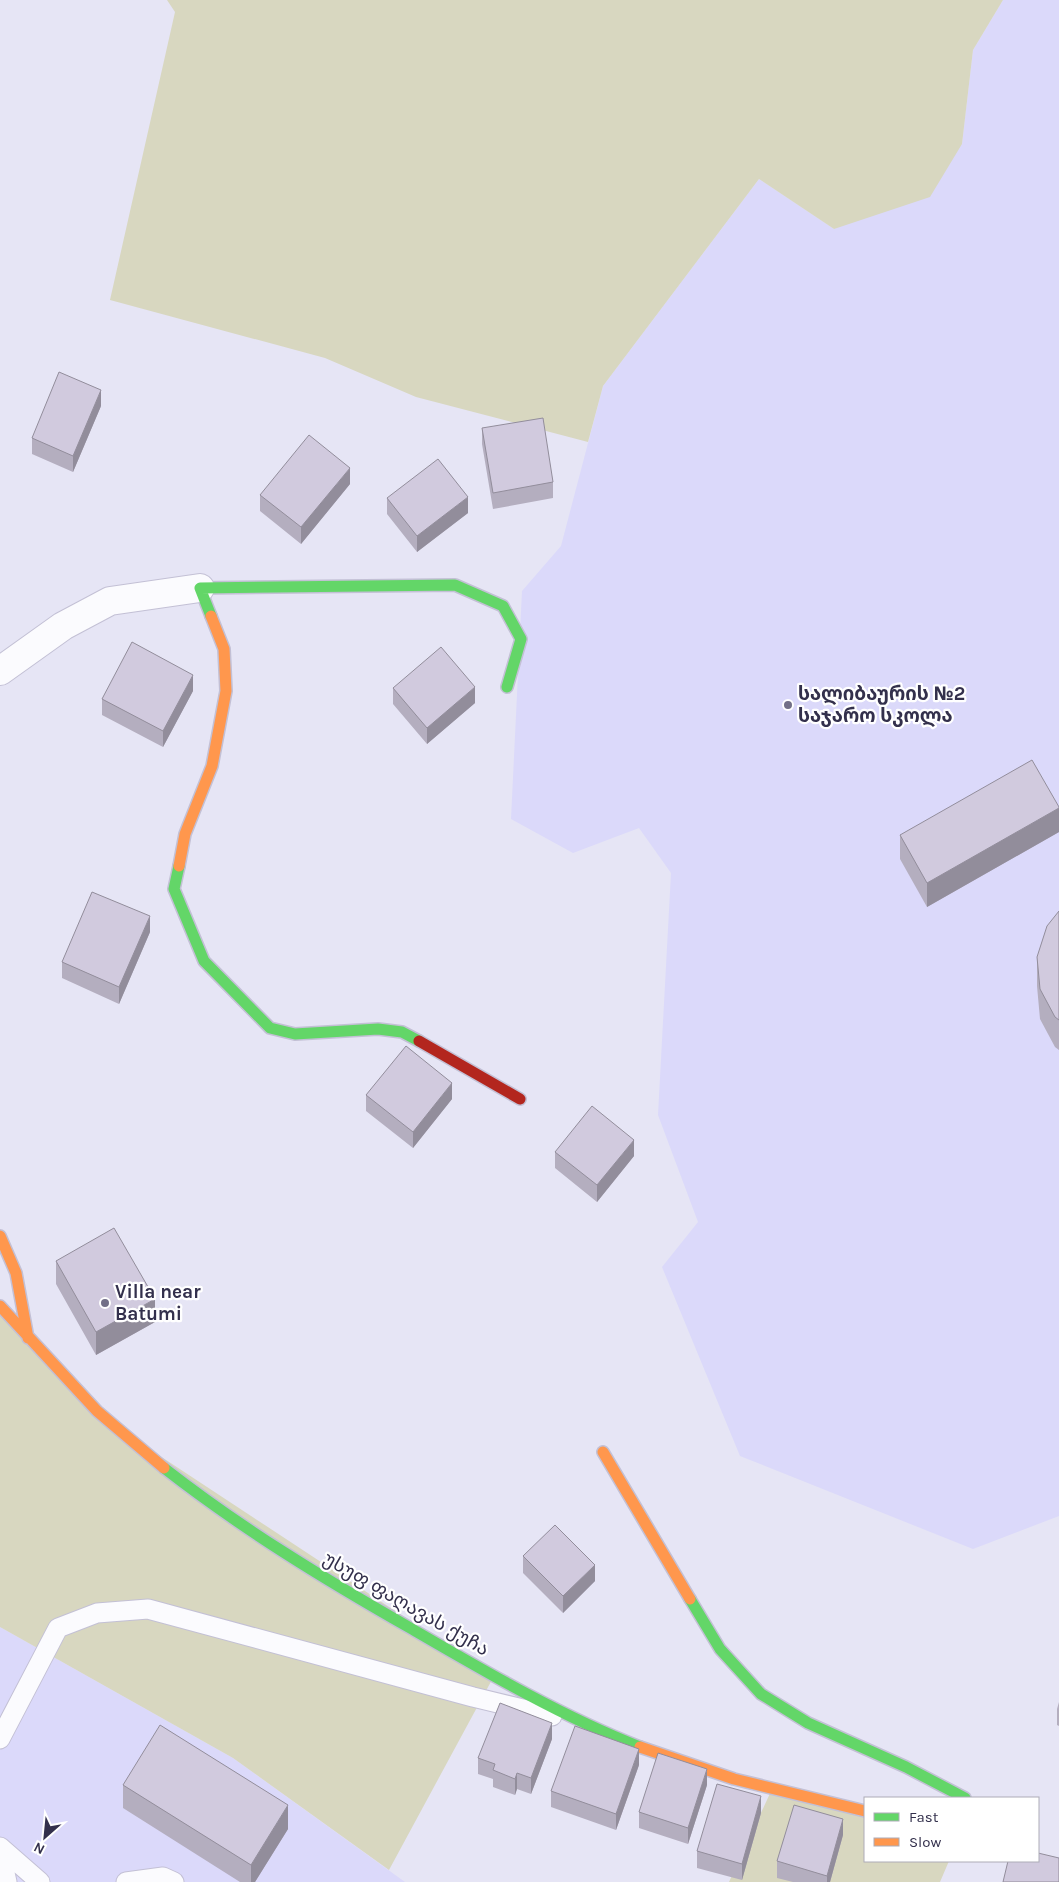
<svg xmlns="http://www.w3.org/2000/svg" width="1059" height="1882" font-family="Karla,'Noto Sans Georgian',sans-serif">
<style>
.built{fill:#dbd9fa}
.green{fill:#d8d7c0}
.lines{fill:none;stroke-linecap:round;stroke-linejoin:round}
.lane-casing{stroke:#c3c0d5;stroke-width:21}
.street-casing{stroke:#c3c0d5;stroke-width:30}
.fast-casing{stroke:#c3c0d5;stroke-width:14}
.slow-casing{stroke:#c3c0d5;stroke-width:14}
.jam-casing{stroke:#c3c0d5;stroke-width:14}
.lane{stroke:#fbfbfe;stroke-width:19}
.street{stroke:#fbfbfe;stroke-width:28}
.fast{stroke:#63d668;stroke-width:11}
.slow{stroke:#ff974d;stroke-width:11}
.jam{stroke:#b3261e;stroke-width:11}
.wall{fill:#b4aebf}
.shaded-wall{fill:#928d9b}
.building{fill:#d1cade;stroke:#928d9b}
.poi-dot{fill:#726f87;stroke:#fff;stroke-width:2}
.labels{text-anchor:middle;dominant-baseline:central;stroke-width:4.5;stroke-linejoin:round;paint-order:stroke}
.poi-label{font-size:19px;font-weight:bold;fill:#33304c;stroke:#fff;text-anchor:start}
.street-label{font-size:19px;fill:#33304c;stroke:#fff}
</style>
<rect width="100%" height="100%" fill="#e6e5f5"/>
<!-- built -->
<path class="built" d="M1003 0H1059V1516L973 1549 740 1456 662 1267 698 1222 658 1115 671 873 639 828 573 853 511 819 522 591 561 546 603 386 759 179 834 229 962 144 973 50Z
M0 1627 233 1758 405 1882H0Z"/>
<!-- green -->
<path class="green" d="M167 0H1003L973 50 962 144 930 197 834 229 759 179 603 386 588 442 416 397 325 358 110 300 175 12Z
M0 1306 113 1425 494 1676 389 1870 233 1758 0 1627Z
M772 1789 865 1811V1861H949L940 1882H729Z"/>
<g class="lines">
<!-- lane casing -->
<g class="lane-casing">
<path id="lane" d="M0 1739 58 1628 97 1613 148 1609 473 1697 552 1716
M0 1847 40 1882
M0 1850 7 1882
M126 1882 163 1877 174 1882"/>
</g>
<!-- street casing -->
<g class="street-casing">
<path id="street" d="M0 671 63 626 110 601 200 588"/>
</g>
<!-- fast casing -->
<g class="fast-casing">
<path id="fast" d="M211 616 200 588 455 585 503 606 521 639 507 687
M179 866 174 889 204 961 270 1028 295 1034 378 1029 402 1032 419 1041
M164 1468C242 1529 326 1580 412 1629 486 1672 561 1716 640 1747
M690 1599 720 1649 761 1694 808 1723 906 1767 965 1798"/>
</g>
<!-- slow casing -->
<g class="slow-casing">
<path id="slow" d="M179 866 185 834 212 766 226 691 224 649 211 616
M0 1236 16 1273 28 1338
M0 1306 97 1411 164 1468
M603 1452 690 1599
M640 1747 734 1779 865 1811"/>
</g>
<!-- jam casing -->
<g class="jam-casing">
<path id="jam" d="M419 1041 520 1099"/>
</g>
<!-- lane -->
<use href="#lane" class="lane"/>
<!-- street -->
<use href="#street" class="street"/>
<!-- fast -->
<use href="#fast" class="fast"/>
<!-- slow -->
<use href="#slow" class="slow"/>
<!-- jam -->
<use href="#jam" class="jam"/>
</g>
<!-- wall -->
<path class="wall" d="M101 406 73 472 32 454V438Z
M482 428 553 482V498L493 509 482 444Z
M350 484 301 544 260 511V495Z
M387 498 468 513 417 552 387 514Z
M393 688 475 703 427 744 393 704Z
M193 691 163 747 102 715V699Z
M1059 807V832L927 907 900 859V835Z
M1059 911V1050L1055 1047 1040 1019 1037 986V957Z
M150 932 119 1004 62 978V962Z
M366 1095 452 1099 413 1148 366 1111Z
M555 1152 634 1156 597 1202 555 1168Z
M56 1261 155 1322 96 1355 56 1284Z
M523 1556 595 1581 563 1613 523 1573Z
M1059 1702V1726L1057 1725V1709Z
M552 1739 531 1794 517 1789 515 1795 493 1787V1779L478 1774V1758Z
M639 1765 616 1830 551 1807V1791Z
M123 1785 288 1829 255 1882H240L123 1808Z
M707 1785 688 1844 639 1828V1812Z
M761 1813 742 1880 697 1868V1851Z
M843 1835 830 1882H793L777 1878V1861Z"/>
<!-- shaded-wall -->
<path class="shaded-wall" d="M101 390V406L73 472V456Z
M350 468V484L301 544V527Z
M468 497V513L417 552V536Z
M193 675V691L163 747V731Z
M475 687V703L427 744V728Z
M1059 808V832L927 907V883Z
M150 916V932L119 1004V987Z
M452 1083V1099L413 1148V1132Z
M634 1140V1156L597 1202V1185Z
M155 1299V1322L96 1355V1332Z
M595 1565V1581L563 1613V1596Z
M552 1723V1739L531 1794V1778Z
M639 1749V1765L616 1830V1814Z
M707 1769V1785L688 1844V1828Z
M517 1773V1789L515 1795V1779Z
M761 1796V1813L742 1880V1864Z
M288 1805V1829L255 1882H251V1865Z
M843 1819V1835L830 1882H827V1876Z"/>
<!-- building -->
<path class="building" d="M59 372 101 390 73 456 32 438Z
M543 418 553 482 493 493 482 428Z
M309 435 350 468 301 527 260 495Z
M438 459 468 497 417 536 387 498Z
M132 642 193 675 163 731 102 699Z
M441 647 475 687 427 728 393 688Z
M1032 760 1059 807V808L927 883 900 835Z
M92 892 150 916 119 987 62 962Z
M1059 911V1020L1055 1017 1040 989 1037 957 1047 926Z
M406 1046 452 1083 413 1132 366 1095Z
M592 1106 634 1140 597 1185 555 1152Z
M114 1228 155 1299 96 1332 56 1261Z
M555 1525 595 1565 563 1596 523 1556Z
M500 1703 552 1723 531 1778 517 1773 515 1779 493 1770 495 1764 478 1758Z
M160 1725 288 1805 251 1865 123 1785Z
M575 1726 639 1749 616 1814 551 1791Z
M658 1753 707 1769 688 1828 639 1812Z
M717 1784 761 1796 742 1864 697 1851Z
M794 1805 843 1819 827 1876 777 1861Z
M1038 1853 1059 1858V1882H1003L1008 1861H1038Z"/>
<!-- markers -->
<g class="poi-dot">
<circle cx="788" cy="705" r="5"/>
<circle cx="105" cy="1303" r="5"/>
</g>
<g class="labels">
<!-- poi labels -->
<g class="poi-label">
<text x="798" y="694">სალიბაურის №2<tspan x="798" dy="22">საჯარო სკოლა</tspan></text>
<text x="115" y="1292">Villa near<tspan x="115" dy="22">Batumi</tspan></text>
</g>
<!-- street labels -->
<g class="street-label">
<text transform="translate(406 1604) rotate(30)">უსუფ ფაღავას ქუჩა</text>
</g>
</g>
<!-- legend -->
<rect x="864" y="1797" width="175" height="65" fill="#ffffff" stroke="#adacb7"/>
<rect x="874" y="1813" width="25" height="8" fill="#63d668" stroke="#adacb7"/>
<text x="909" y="1822" font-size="15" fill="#33304c">Fast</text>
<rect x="874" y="1838" width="25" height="8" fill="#ff974d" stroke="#adacb7"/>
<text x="909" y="1847" font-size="15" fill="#33304c">Slow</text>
<!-- north arrow -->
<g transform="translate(45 1837) rotate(207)" stroke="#ffffff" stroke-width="4" paint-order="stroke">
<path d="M0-4L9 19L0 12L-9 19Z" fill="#33304c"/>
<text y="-8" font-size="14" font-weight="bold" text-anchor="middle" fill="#33304c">N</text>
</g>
</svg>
